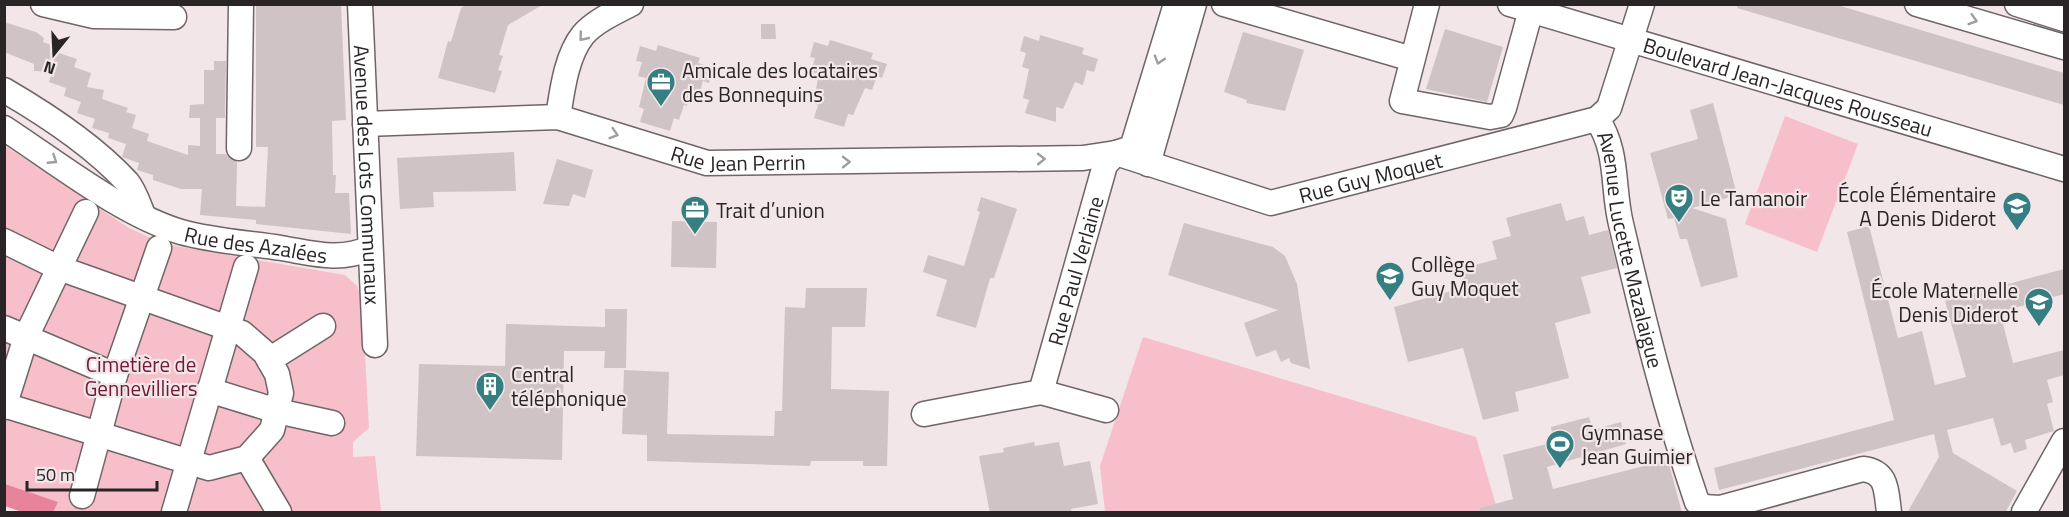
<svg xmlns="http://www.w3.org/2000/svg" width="2069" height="517" font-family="'Titillium Web',sans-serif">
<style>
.green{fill:#f7bfca}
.forest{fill:#e7839b}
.building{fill:#cfc3c5}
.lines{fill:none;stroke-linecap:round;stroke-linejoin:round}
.minor-casing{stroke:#6f6567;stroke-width:27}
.minor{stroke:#fff;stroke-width:24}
.oneway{stroke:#9f9d9d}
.labels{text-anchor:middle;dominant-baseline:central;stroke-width:4.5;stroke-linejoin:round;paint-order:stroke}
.poi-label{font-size:21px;fill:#292526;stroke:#f2e6e8;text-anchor:start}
.street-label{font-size:21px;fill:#292526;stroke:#f2e6e8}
.park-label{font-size:21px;fill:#711836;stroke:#f2e6e8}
</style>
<rect width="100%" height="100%" fill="#f2e6e8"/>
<!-- green -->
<path class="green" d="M1785 116 1858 144 1817 252 1745 224Z
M4 145 129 228 151 238 176 246 345 275 357 286 362 300 369 428 353 442V457L375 456 381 512H53L57 502 5 484Z
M1143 337 1476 437 1498 512H1105L1100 466Z"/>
<!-- forest -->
<path class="forest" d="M5 484 58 502 53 512H22L5 506Z"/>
<!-- building -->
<path class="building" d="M256 4H341L346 120 332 121 333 175H336L335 193H349L351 234 256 224V220L200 215 202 189H181L153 180V175L137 170 139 163 122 157 126 144 108 138 109 133 92 128 95 119 77 113 81 102 64 96 66 88 49 82 52 72 34 71V64L4 52V22L36 32 44 38 43 42 60 48 59 53 77 59 74 67 91 73 87 87 104 90 102 99 128 108 126 112 136 115 132 128 149 134 147 141 188 155V145L200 146V118H189L190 105 204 104V70H214V61H226L225 118H216V154H226L237 162 236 206 265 207 268 147H256Z
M467 4H544L508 25 499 55 503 56 498 70 502 71 495 93 438 78 448 41 451 42 461 8Z
M1738 4H1834L2064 73V105L1737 8Z
M761 24H775L776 39H761Z
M1445 29 1503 47 1487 102 1426 89Z
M1243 32 1304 50 1285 111 1246 103 1247 100 1224 92Z
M1040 35 1084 48 1082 54 1098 59 1094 72 1087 70 1083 85 1075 82 1063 109 1056 107V122L1025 113 1029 100 1023 98 1029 69 1022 67 1026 53 1020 51 1024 36 1039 41Z
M830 40 873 53 871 59 887 64 882 78 877 76 872 90 865 88 853 115 848 114 844 127 814 118 818 105 813 103 819 74 811 72 815 58 810 57 814 42 828 46Z
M658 45 700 58 698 63 713 68 709 83 703 81 699 95 691 92 687 106 684 105 679 120 674 118 670 131 640 122 644 109 639 107 646 78 638 76 642 62 636 61 640 46 656 51Z
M1713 103 1737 195 1692 208 1726 219 1738 277 1701 287 1687 239H1680L1674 218 1668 219 1650 153 1698 139 1690 110Z
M514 152 516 191 433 192 434 207 400 209 397 158Z
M557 159 593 170 585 198 573 194 569 206 543 204Z
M981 197 1017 209 994 278H990L976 328 936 316 947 280 923 272 928 255 964 266 980 212 977 211Z
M1561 203 1566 221 1584 216 1589 235 1608 230 1617 268 1581 277 1591 313 1555 323 1569 378 1515 392 1519 411 1483 420 1463 348 1408 362 1394 307 1466 287 1461 269 1497 259 1492 241 1511 236 1506 218Z
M672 221 717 222 716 268 671 267Z
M1184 223 1273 247 1285 256 1297 284 1310 369 1291 363 1289 358 1281 362 1276 350 1256 357 1244 323 1278 310 1168 275Z
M1869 226 1898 338 1922 331 1935 385 1966 377 1945 301 2064 269V294L2000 312 2013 363 2064 350V375L2047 380 2053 402 2047 404 2054 431 2025 440 2027 449 2014 453 2011 443 2001 446 1993 418 1947 430 1953 453 2017 491 2005 513H1907L1939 457 1934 434 1719 490 1714 468 1894 420 1847 232Z
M806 288H867L865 327H832L831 389 889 391 887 466H863V461H811L810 466 647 461V435L622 434 624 370 669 372 667 434 774 436 775 411H782L785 307 805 308Z
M605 309H627L626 368H604L605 351H564L562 460 416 456 419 364 505 366 506 324 605 327Z
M1589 417 1593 430 1621 422 1626 444 1547 467 1553 489 1668 460 1682 513H1480V508L1513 499 1503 455 1554 442 1551 427Z
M1034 442 1035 446 1059 442 1064 466 1090 461 1098 504 1071 509 1072 513H990L979 456 1004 452 1003 448Z"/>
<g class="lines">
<!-- minor casing -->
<g class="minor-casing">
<g id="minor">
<path d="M43 4 94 16 174 17"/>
<path id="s1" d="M360 4 375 345"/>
<path d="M1224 4 1412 59"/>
<path d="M1427 4 1402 101 1490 117 1501 115 1504 108 1531 10"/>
<path id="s2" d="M1510 4 2064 169"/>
<path id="s3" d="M1642 4 1609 108 1597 119C1619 152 1612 188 1621 224 1643 318 1666 412 1697 502L1704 507 1720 508 1863 469C1888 472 1886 491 1889 512"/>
<path d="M1917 4 2064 47"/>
<path d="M2017 4 2064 19"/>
<path d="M4 90C47 115 93 145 127 182 134 190 139 205 143 215"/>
<path d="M558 117C562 92 566 56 583 35 594 22 615 12 631 4"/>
<path id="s4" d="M365 124 558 117 707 163 1083 158 1116 153 1271 203 1597 119"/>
<path id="s5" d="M4 128C56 162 123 215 181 232 213 241 248 243 281 248 312 253 339 262 370 248"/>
<path d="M239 148 241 4"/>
<path d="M1148 164 1194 4"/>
<path d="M4 241 59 268 242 333 265 353 277 374 281 393 272 430 247 458 209 468 4 405"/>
<path d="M4 328 115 375 82 496"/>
<path d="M269 360 323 326"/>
<path d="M115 375 159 248"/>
<path d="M209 390 277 411 332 423"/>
<path id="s6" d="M1041 392 1105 165 1116 153 1132 148 1176 4"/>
<path d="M4 407 26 337 86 212"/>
<path d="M924 414 1041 392 1106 410"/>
<path d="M247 458 279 512"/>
<path d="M174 512 246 267"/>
<path d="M2024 512 2064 441"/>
</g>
</g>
<!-- minor -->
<use href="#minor" class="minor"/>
</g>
<!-- one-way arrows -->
<defs><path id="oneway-chevron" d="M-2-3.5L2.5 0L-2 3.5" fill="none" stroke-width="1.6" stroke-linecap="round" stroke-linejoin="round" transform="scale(1.5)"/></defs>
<g class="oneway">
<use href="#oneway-chevron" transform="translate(1973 20) rotate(16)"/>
<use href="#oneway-chevron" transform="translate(583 37) rotate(129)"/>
<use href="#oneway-chevron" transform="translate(1159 60) rotate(107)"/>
<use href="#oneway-chevron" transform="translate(614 134) rotate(17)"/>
<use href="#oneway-chevron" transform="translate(1041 159) rotate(-1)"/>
<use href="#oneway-chevron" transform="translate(53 160) rotate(33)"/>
<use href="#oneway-chevron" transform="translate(846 162) rotate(-1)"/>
</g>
<!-- icons -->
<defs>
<g id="office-pin" transform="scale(1.5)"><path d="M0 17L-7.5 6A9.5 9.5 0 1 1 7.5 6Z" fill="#357e82" stroke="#f2e6e8"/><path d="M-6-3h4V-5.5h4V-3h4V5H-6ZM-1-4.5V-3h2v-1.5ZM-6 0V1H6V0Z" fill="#fff"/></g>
<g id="theatre-pin" transform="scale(1.5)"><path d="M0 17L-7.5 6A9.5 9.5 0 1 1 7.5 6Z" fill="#357e82" stroke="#f2e6e8"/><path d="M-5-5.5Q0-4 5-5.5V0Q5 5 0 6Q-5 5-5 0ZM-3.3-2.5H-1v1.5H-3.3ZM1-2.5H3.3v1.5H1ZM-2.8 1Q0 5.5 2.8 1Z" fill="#fff"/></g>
<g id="school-pin" transform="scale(1.5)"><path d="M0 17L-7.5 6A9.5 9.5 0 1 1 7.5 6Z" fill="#357e82" stroke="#f2e6e8"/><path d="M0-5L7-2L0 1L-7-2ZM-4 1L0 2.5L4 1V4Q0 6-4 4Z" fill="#fff"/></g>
<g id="building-pin" transform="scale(1.5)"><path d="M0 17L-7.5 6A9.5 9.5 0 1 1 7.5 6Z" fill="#357e82" stroke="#f2e6e8"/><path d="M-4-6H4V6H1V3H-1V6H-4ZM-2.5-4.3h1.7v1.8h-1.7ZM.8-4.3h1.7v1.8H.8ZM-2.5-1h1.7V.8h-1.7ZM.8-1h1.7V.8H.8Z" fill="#fff"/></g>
<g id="stadium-pin" transform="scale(1.5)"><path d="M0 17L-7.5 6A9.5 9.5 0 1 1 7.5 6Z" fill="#357e82" stroke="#f2e6e8"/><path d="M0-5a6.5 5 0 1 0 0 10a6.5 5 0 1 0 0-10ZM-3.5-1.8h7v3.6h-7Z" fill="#fff"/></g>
</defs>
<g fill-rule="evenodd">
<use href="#office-pin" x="661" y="82"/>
<use href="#theatre-pin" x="1679" y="198"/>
<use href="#school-pin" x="2017" y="206"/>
<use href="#office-pin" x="695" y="210"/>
<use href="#school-pin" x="1390" y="276"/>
<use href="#school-pin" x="2039" y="302"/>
<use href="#building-pin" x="490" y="386"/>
<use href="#stadium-pin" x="1560" y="444"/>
</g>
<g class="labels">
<!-- poi labels -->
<g class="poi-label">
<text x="682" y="70">Amicale des locataires<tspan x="682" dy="24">des Bonnequins</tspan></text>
<text x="1996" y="194" text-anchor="end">École Élémentaire<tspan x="1996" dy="24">A Denis Diderot</tspan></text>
<text x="1700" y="198">Le Tamanoir</text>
<text x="716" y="210">Trait d’union</text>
<text x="1411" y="264">Collège<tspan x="1411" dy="24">Guy Moquet</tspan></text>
<text x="2018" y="290" text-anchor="end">École Maternelle<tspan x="2018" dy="24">Denis Diderot</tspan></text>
<text x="511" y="374">Central<tspan x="511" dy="24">téléphonique</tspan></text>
<text x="1581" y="432">Gymnase<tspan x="1581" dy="24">Jean Guimier</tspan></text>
</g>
<!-- street labels -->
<g class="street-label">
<text stroke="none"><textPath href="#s2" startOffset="290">Boulevard Jean-Jacques Rousseau</textPath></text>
<text stroke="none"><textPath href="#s4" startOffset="380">Rue Jean Perrin</textPath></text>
<text stroke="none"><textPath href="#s1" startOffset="171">Avenue des Lots Communaux</textPath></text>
<text stroke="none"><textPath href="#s4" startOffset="1024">Rue Guy Moquet</textPath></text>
<text stroke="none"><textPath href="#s5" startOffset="282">Rue des Azalées</textPath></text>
<text stroke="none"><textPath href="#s3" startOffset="261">Avenue Lucette Mazalaigue</textPath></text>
<text stroke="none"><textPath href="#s6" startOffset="126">Rue Paul Verlaine</textPath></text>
</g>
<!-- park labels -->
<g class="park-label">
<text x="141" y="364">Cimetière de<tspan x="141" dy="24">Gennevilliers</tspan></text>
</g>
</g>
<!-- border -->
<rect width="2069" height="517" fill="none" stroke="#292526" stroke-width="12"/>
<!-- north arrow -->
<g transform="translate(54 54) rotate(198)" stroke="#f2e6e8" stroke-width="4.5" paint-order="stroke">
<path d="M0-4.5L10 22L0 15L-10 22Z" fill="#292526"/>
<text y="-9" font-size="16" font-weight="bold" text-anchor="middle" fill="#292526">N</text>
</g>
<!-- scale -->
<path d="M27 481v9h130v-9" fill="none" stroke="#292526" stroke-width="3"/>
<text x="36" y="481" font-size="18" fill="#292526" stroke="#f2e6e8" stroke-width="4.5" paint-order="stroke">50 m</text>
</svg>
